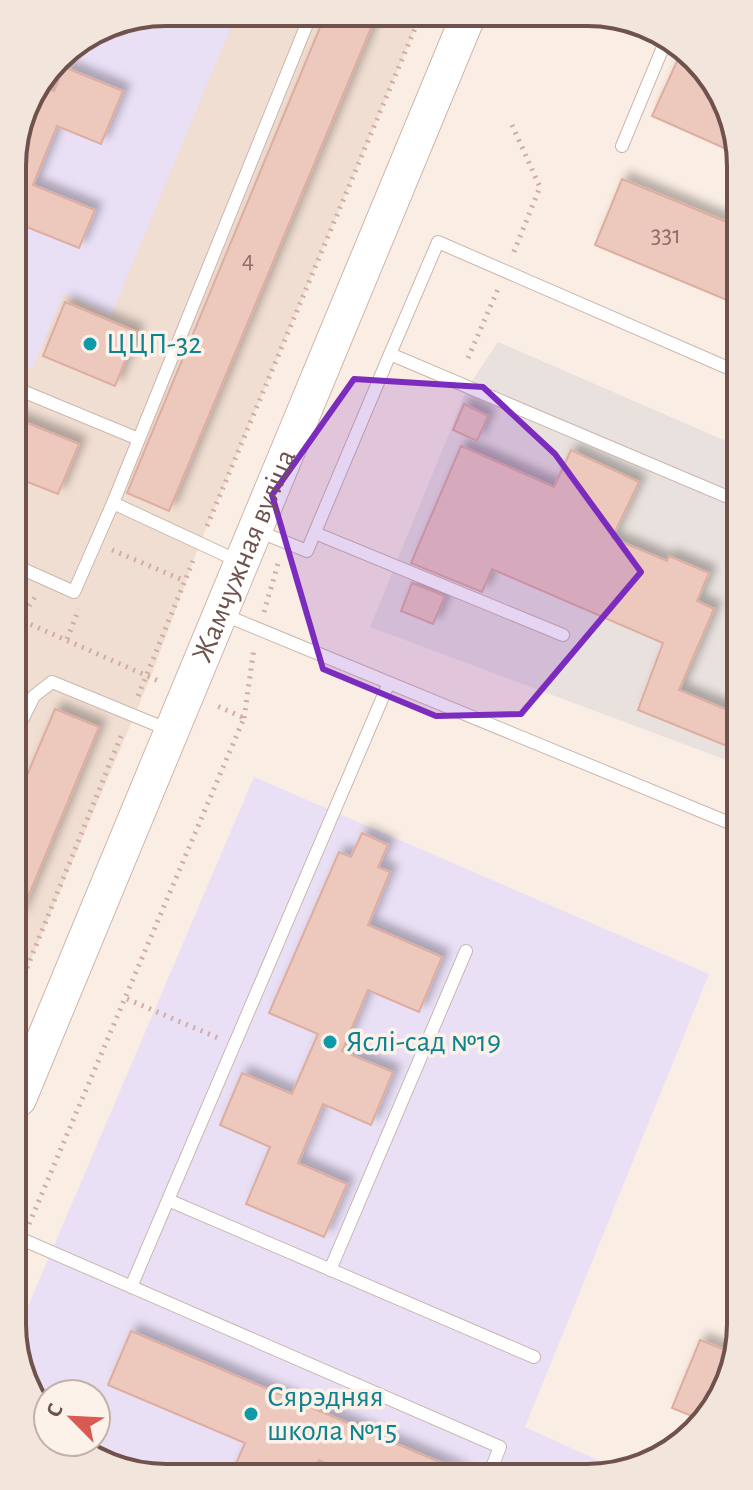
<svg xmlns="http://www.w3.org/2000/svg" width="753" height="1490" font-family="'Alegreya Sans',sans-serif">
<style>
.residential{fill:#f1ded2}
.industrial{fill:#e9e1dd}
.education{fill:#eae0f6}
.building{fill:#edc8bd;stroke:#dead9f;stroke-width:2;filter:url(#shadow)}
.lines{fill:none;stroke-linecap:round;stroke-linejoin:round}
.service-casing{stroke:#ccb6ae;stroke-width:14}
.secondary-casing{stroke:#cfb5ab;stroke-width:36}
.path{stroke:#d1aca1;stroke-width:5;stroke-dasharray:2 6;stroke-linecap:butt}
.service{stroke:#fff;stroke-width:12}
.secondary{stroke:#fff;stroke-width:34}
.marked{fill:#7b2cbf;fill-opacity:0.2;stroke:#7b2cbf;stroke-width:6;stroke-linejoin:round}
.culture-dot{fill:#0f9aa8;stroke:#fdf2e9;stroke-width:3}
.labels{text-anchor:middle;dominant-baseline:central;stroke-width:7;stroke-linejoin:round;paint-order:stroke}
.number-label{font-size:26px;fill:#8e7068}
.culture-label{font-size:30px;fill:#0d838f;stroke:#fdf2e9;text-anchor:start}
.street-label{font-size:30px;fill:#6f524c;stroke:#fdf2e9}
.rim{fill:none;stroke:#6f524c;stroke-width:4}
</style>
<defs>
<filter id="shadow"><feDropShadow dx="7" dy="-7" stdDeviation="4" flood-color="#0004"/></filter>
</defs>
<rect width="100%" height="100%" fill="#faede3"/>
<!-- residential -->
<path class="residential" d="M166 12 421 14 200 543 152 674 18 990 13 147 64 51Z"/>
<!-- industrial -->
<path class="industrial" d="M498 342 735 445 737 764 370 627 468 387Z"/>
<!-- education -->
<path class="education" d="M166 12H237L111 315 64 294 32 369 14 362 13 147 64 51Z
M254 777 709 974 525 1427 619 1470 146 1477 69 1442H96V1394H48V1415L20 1373V1325Z"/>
<!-- building -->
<path class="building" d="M326 13H337L371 28 169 511 127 493Z
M683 48 689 51 733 117V152L652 116Z
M64 67 123 91 101 144 57 126 33 185 95 210 79 248 17 223 14 230 13 147 45 87 54 91Z
M622 179 734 225V303L595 245Z
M65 302 137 332 115 386 43 356Z
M464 404 488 416 477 441 453 430Z
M15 418 79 444 58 494 15 477Z
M461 446 554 487 571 450 639 482 612 538 667 561 669 556 709 573 697 601 714 609 679 690 737 714V750L638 710 663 643 492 569 482 592 411 563Z
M412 583 445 596 433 624 401 611Z
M55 709 99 727 18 921 17 799Z
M362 833 388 845 378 867 390 872 368 925 442 957 419 1012 368 990 342 1051 393 1072 371 1125 323 1104 298 1163 347 1184 324 1237 246 1204 270 1147 220 1125 242 1073 292 1094 318 1034 269 1013 339 852 351 857Z
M131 1331 463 1472 350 1474 319 1460 313 1474 231 1475 245 1443 108 1385Z
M700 1340 733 1353 709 1418 704 1421 672 1408Z"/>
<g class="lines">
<!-- service casing -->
<g class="service-casing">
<path id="service" d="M622 146 666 40
M390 354 438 242 735 371
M15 388 136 438
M258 531 307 551 390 354 735 500
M315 533 563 635
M238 561 113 503 309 19 294 13
M16 566 74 592 113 503
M222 614 737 826
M388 685 168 1200 534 1357
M16 732 34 696 52 682 169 730
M19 1238 500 1447 490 1472
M330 1270 466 951
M131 1287 168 1200"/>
</g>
<!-- secondary casing -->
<g class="secondary-casing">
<g id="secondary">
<path id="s1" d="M19 1099 469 14"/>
</g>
</g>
<!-- path -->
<path class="path" d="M512 125 540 187 513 254
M468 358 498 289
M207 526 421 14
M112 550 185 581
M264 612 279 560
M16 618 161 682
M16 626 37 594
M67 639 79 609
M138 696 193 561
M244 718 254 648
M18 990 123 731
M127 999 218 1038
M29 1224 244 718 215 705"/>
<!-- service -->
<use href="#service" class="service"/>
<!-- secondary -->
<use href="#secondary" class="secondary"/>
</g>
<!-- marked area -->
<path class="marked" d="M354 379 483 387 555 454 641 572 521 714 436 716 323 669 272 495Z"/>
<!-- markers -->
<g class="culture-dot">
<circle cx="90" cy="344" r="8"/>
<circle cx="330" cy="1042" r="8"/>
<circle cx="251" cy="1414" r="8"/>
</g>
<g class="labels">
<!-- number labels -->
<g class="number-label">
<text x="666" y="235">331</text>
<text x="248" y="260">4</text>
</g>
<!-- culture labels -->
<g class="culture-label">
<text x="106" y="344">ЦЦП-32</text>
<text x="346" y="1042">Яслі-сад №19</text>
<text x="267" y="1397">Сярэдняя<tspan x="267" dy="34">школа №15</tspan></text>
</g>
<!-- street labels -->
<g class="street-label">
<text stroke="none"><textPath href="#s1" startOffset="588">Жамчужная вуліца</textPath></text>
</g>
</g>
<!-- crop -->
<path d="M0 0H753V1490H0ZM166 26H587A140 140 0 0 1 727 166V1324A140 140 0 0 1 587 1464H166A140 140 0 0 1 26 1324V166A140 140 0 0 1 166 26Z" fill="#f2e5dc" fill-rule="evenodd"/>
<path class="rim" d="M166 26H587A140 140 0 0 1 727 166V1324A140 140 0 0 1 587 1464H166A140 140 0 0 1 26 1324V166A140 140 0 0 1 166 26Z"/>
<!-- north arrow -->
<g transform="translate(72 1418) rotate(294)"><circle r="38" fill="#fdf2e9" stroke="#c4b2aa" stroke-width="2"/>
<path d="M0-6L14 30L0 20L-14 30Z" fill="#d95a53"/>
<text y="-12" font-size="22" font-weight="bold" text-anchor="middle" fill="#6f524c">С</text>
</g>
</svg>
